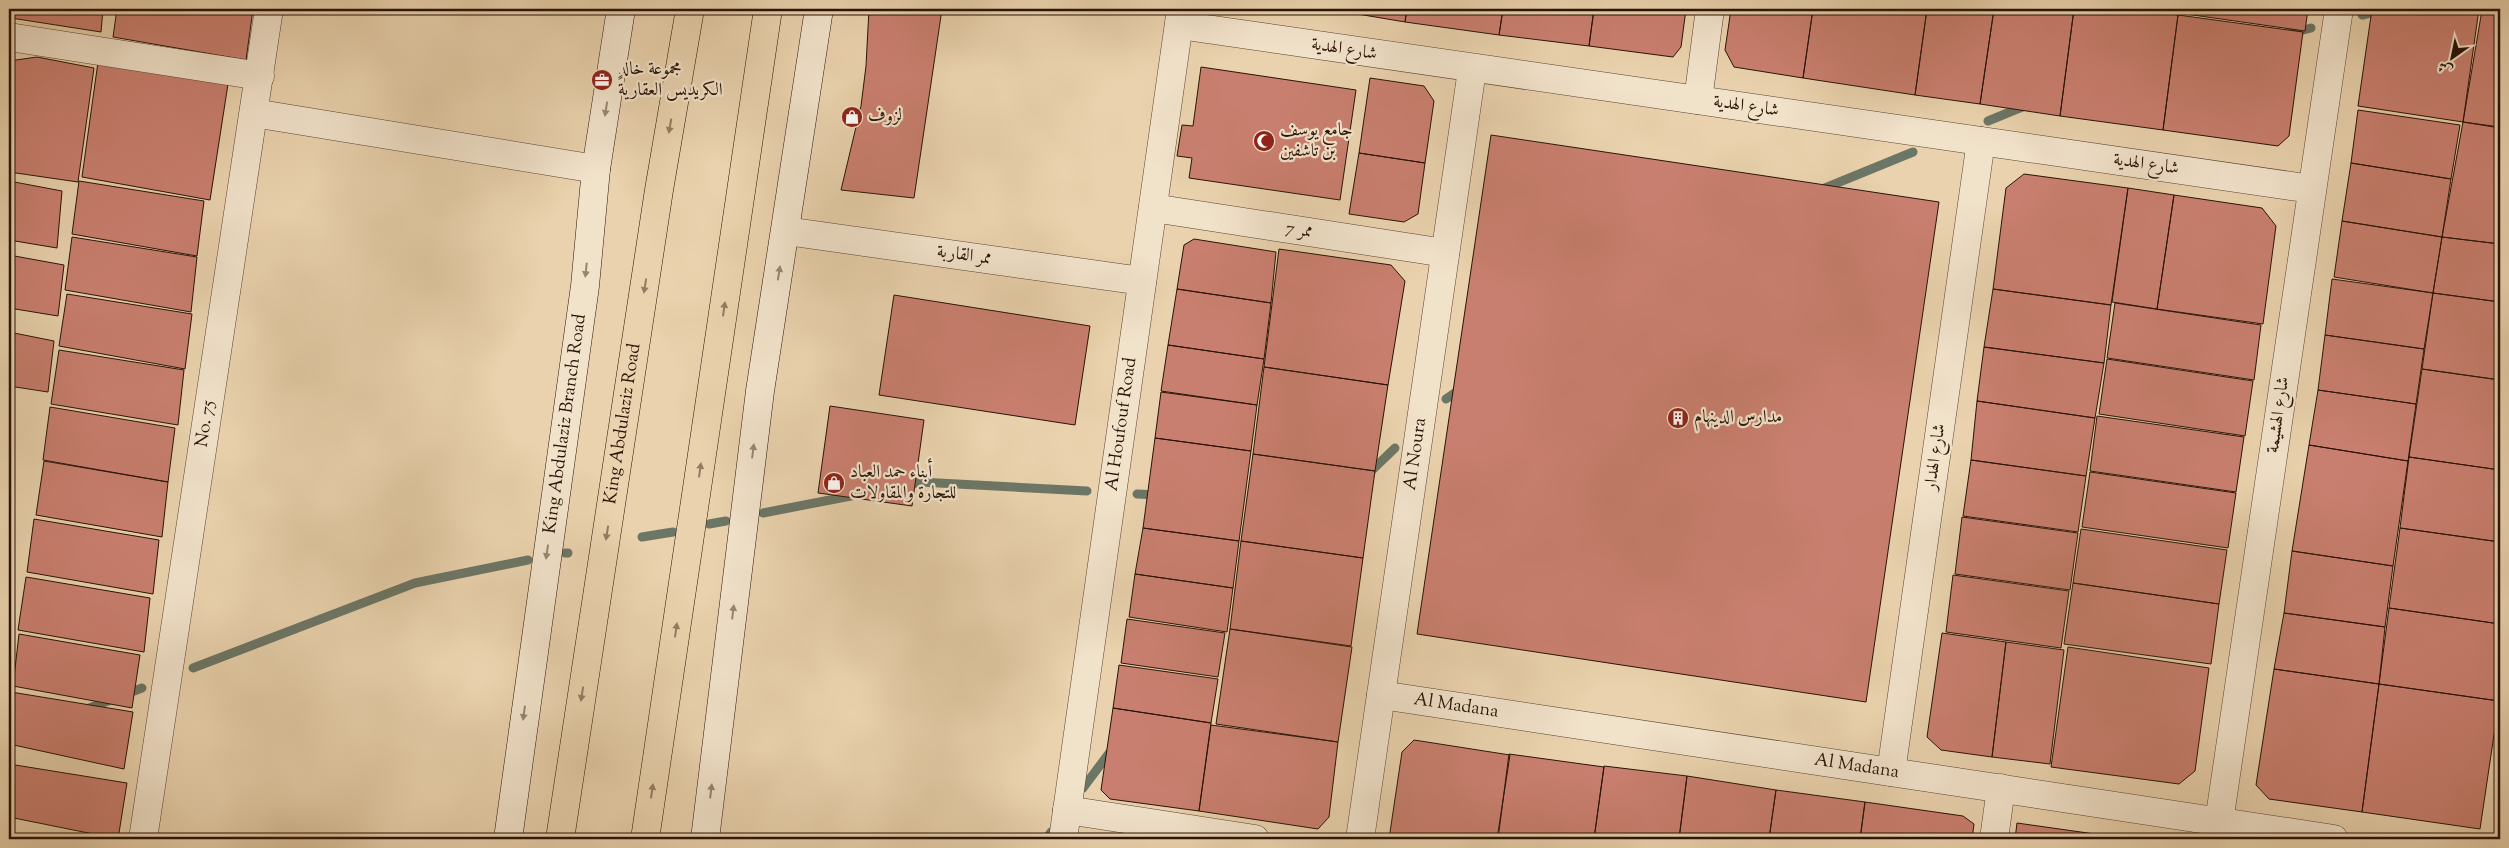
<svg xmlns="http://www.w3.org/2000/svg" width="2509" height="848" font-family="'Sorts Mill Goudy',Amiri,serif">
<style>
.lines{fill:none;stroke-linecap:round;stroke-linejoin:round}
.stream{stroke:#6c7666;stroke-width:9}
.building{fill:#c97f6f;stroke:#291307}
.street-casing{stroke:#594330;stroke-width:29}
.secondary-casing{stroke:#291307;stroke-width:29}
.primary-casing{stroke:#291307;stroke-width:29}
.street{stroke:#f1e2ca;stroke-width:28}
.secondary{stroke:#f1e2ca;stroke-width:28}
.primary{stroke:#e9d2ad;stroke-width:28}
.oneway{fill:#978572}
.oneway2{fill:#937c62}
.labels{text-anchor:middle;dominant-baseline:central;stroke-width:4.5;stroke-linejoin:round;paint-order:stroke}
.street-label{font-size:18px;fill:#291307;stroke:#f1e2ca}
.poi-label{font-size:18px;fill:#291307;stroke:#f1e2ca;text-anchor:start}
</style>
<rect width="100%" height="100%" fill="#e9d2ad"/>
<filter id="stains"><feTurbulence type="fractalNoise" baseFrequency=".004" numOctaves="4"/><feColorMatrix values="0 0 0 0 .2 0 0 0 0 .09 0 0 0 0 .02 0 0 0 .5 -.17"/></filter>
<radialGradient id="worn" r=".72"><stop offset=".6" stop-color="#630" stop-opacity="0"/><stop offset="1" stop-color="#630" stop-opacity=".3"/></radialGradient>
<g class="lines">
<!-- stream -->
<path class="stream" d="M2362 15 2387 9
M2288 34 2311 28
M1988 121 2027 105
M1820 190 1913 152
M1446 399 1462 388
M1368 474 1395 448
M903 486 920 482 1087 491
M1137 494 1159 495
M763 513 856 495
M709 524 726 521
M642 537 673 532
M565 553H568
M193 668 415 583 528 560
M84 710 142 688
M1083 788 1113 748
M1046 839 1051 832"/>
</g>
<!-- building -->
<path class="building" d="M13 9H103L101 32 11 18Z
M117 9H253L246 60 113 37Z
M869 9H942L914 198 841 190 861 106 866 66Z
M1328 9H1407L1405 22Z
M1407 9H1503L1499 35 1405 22Z
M1503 9H1594L1589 46 1499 35Z
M1594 9H1686L1681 47 1673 57 1589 46Z
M1731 9H1813L1803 78 1734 67 1725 50Z
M1813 9H1927L1915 95 1803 78Z
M1927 9H1994L1980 104 1915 95Z
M1994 9H2074L2060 116 1980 104Z
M2074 9H2138L2178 15 2163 130 2060 116Z
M2150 9H2193V15Z
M2193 9H2308L2305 31 2193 15Z
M2372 9H2479L2463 122 2358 106Z
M2482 9H2500V12L2482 10Z
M2482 10 2500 12V127L2463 122Z
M2178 15 2303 32 2289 136 2278 146 2163 130Z
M37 57 94 68 78 182 9 172V61Z
M98 62 228 84 210 200 82 177Z
M1201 67 1356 90 1340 200 1189 178 1192 158 1177 156 1182 125 1193 126Z
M1370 78 1424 86 1434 101 1425 163 1359 153Z
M2358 110 2460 125 2451 179 2351 163Z
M2463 122 2500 128V244L2442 237Z
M1491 135 1939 202 1866 702 1417 634Z
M1359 153 1425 163 1418 214 1404 222 1349 214Z
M2351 163 2451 179 2442 237 2342 221Z
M2024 174 2128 188 2111 305 1993 289 2006 188Z
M9 181 62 191 57 248 9 240Z
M79 181 204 201 197 256 72 234Z
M2128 188 2174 195 2157 309 2112 302Z
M2174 195 2262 208 2276 226 2263 324 2157 309Z
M2342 221 2442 237 2433 293 2334 277Z
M72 237 197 257 191 312 65 290Z
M2442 237 2500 244V302L2433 293Z
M1194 239 1276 252 1271 303 1177 289 1184 245Z
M1279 249 1391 265 1405 281 1388 385 1264 367Z
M9 255 64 265 58 316 9 308Z
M2332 279 2433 293 2424 349 2325 335Z
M1177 289 1271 303 1264 359 1168 345Z
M1993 289 2111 305 2104 363 1984 347Z
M2433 293 2500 302V380L2422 369Z
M67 294 192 314 185 369 59 346Z
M894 295 1090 326 1075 425 879 395Z
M2115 303 2261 325 2254 380 2107 358Z
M9 332 54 341 48 392 9 386Z
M2325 335 2424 349 2416 404 2318 390Z
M1168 345 1264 359 1257 405 1161 391Z
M1984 347 2104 363 2095 418 1977 401Z
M59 350 184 370 178 425 51 404Z
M2107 359 2253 381 2245 436 2099 414Z
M1264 367 1388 385 1375 471 1253 454Z
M2422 369 2500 380V470L2409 457Z
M2318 390 2416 404 2408 461 2309 445Z
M1161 392 1257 405 1251 451 1155 438Z
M1977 401 2095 418 2086 476 1971 460Z
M830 406 924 420 912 506 818 493Z
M50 407 175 428 168 482 43 460Z
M2097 416 2244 437 2236 492 2090 471Z
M1155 438 1251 451 1239 541 1143 528Z
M2309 445 2408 461 2393 566 2292 551Z
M1253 454 1375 471 1363 558 1241 541Z
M2409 457 2500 470V542L2400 528Z
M1971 460 2086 476 2078 532 1963 516Z
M44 461 168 482 162 537 36 515Z
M2090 472 2236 493 2228 548 2082 527Z
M1962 517 2078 533 2070 590 1955 574Z
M34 519 159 540 153 594 27 572Z
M1143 528 1239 541 1233 588 1135 574Z
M2400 528 2500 542V624L2389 608Z
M2081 529 2227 550 2219 604 2073 583Z
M1241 541 1363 558 1351 646 1230 629Z
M2292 551 2393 566 2385 627 2284 613Z
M1135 574 1233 588 1227 632 1129 617Z
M1953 575 2069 591 2061 648 1946 632Z
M26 577 150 598 144 652 18 630Z
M2073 583 2219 604 2211 664 2064 644Z
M2389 608 2500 624 2499 701 2379 684Z
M2284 613 2385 627 2379 684 2274 669Z
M1127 619 1225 633 1218 677 1121 663Z
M1230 629 1352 647 1338 742 1216 724Z
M1942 633 2006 642 1992 757 1941 750 1927 737Z
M19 634 140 655 132 708 13 686Z
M2006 642 2064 650 2050 764 1992 757Z
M2068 647 2209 668 2195 771 2179 784 2051 767Z
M1119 665 1218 679 1211 723 1113 708Z
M2274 669 2379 684 2362 812 2269 799 2256 785Z
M2379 684 2499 701 2480 829 2362 812Z
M11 692 133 712 124 769 9 744Z
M1113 708 1211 723 1199 811 1110 799 1101 790Z
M1211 725 1338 742 1329 817 1318 829 1199 811Z
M1414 740 1510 755 1497 839H1389L1402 752Z
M1509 754 1604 767 1594 839H1498Z
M9 764 127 783 118 839 9 817Z
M1604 766 1687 776 1679 839H1594Z
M1687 776 1776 790 1769 839H1679Z
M1776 790 1865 802 1860 839H1769Z
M1865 802 1963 816 1974 824 1972 839H1860Z
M2017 823 2130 839H2015Z
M9 835 32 839H9Z"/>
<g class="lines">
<!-- street casing -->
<g class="street-casing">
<g id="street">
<path d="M1179 25C1556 82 1934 134 2312 189"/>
<path d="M9 37 260 76"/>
<path d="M1698 100 1710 9"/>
<path d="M254 113 596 169"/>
<path d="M1153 208 1445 253"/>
<path d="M786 231 1142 281"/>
<path id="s1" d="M1381 695 2334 839"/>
<path d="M1891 772 1981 141"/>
<path d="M1067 810 1255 839"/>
<path d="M2219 822 2339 9"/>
<path id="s2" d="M143 839 269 9"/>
<path id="s3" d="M1063 839 1181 9"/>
<path id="s4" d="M1360 839 1472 70"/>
<path d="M1994 839 2001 788"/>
</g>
</g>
<!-- secondary casing -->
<g class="secondary-casing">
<g id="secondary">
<path id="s5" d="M508 839 585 286 596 169 621 9"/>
<path d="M705 839 760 391 819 9"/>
</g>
</g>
<!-- primary casing -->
<g class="primary-casing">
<g id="primary">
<path id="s6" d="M560 839 659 190 690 9"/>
<path d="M645 839 768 9"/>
</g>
</g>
<!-- street -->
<use href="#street" class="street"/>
<!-- secondary -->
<use href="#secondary" class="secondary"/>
<!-- primary -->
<use href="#primary" class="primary"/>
</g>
<!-- one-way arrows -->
<defs><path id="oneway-solid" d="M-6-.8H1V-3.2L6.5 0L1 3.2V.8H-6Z" transform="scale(1.25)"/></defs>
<g class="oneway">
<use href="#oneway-solid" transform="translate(606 109) rotate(99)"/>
<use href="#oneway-solid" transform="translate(586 270) rotate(96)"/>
<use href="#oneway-solid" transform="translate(779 273) rotate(-81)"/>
<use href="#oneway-solid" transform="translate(753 451) rotate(-83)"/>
<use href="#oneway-solid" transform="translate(547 552) rotate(98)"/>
<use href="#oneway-solid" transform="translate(733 612) rotate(-83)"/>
<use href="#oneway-solid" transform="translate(524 713) rotate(98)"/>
<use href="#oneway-solid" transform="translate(711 791) rotate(-83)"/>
</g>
<g class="oneway2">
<use href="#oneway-solid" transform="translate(670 126) rotate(100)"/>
<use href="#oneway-solid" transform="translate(645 286) rotate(99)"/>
<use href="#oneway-solid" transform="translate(724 309) rotate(-82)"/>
<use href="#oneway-solid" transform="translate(700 470) rotate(-82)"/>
<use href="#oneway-solid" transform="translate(607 533) rotate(99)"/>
<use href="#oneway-solid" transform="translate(676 630) rotate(-82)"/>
<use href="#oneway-solid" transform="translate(582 694) rotate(99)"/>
<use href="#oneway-solid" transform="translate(652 791) rotate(-82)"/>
</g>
<!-- icons -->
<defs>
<g id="office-disc" transform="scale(1.125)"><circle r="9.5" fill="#8f2418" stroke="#f1e2ca"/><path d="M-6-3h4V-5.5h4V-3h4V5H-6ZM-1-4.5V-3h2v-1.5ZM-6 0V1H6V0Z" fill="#fff"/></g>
<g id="shop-disc" transform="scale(1.125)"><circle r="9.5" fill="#8f2418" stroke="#f1e2ca"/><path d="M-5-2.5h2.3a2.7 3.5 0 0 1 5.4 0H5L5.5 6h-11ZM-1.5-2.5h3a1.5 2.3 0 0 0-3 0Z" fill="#fff"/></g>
<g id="mosque-disc" transform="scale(1.125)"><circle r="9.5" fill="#8f2418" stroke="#f1e2ca"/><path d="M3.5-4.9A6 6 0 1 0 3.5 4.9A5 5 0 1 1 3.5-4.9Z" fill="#fff"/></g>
<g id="building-disc" transform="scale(1.125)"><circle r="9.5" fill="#8f2418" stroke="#f1e2ca"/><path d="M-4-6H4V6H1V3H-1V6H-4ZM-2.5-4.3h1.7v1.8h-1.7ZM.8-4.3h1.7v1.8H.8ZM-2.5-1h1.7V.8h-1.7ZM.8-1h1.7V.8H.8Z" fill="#fff"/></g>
</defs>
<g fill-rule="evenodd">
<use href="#office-disc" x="602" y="80"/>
<use href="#shop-disc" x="852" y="117"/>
<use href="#mosque-disc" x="1264" y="141"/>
<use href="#building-disc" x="1678" y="418"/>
<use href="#shop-disc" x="834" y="483"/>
</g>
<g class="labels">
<!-- street labels -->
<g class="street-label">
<text transform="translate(1344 50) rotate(9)">شارع الهدية</text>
<text transform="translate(1746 107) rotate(8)">شارع الهدية</text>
<text transform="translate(2146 165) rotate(8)">شارع الهدية</text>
<text transform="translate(1299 231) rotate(9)">ممر 7</text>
<text transform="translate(964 256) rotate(8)">ممر القاربة</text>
<text transform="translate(2279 415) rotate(-82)">شارع الهشيمة</text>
<text stroke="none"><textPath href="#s2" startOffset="420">No. 75</textPath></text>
<text stroke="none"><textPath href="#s5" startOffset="419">King Abdulaziz Branch Road</textPath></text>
<text stroke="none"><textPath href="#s6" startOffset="420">King Abdulaziz Road</textPath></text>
<text stroke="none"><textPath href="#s3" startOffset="419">Al Houfouf Road</textPath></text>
<text stroke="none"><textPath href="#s4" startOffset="389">Al Noura</textPath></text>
<text transform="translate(1936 457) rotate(-82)">شارع الهدار</text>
<text stroke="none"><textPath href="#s1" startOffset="76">Al Madana</textPath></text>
<text stroke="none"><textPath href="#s1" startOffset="481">Al Madana</textPath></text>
</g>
<!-- poi labels -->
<g class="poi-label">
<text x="618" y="70">مجموعة خالد<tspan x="618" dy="21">الكريديس العقاريةً</tspan></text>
<text x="868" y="117">لزوف</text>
<text x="1280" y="131">جامع يوسف<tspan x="1280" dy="21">بن تاشفين</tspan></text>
<text x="1694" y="418">مدارس الدينهام</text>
<text x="850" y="473">أبناء حمد العباد<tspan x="850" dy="21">للتجارة والمقاولات</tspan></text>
</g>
</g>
<!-- margin -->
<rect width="2509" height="848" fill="none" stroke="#e9d2ad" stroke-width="30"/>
<rect x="10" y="10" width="2489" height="828" fill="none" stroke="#291307" stroke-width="2.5"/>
<rect x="15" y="15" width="2479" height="818" fill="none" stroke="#291307"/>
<!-- north arrow -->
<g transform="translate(2452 58) rotate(213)" stroke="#f1e2ca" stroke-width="4" paint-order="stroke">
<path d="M0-4L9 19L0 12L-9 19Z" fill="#291307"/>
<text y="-8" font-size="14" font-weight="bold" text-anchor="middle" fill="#291307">ش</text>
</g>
<rect width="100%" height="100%" filter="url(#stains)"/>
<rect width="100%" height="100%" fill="url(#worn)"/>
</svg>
